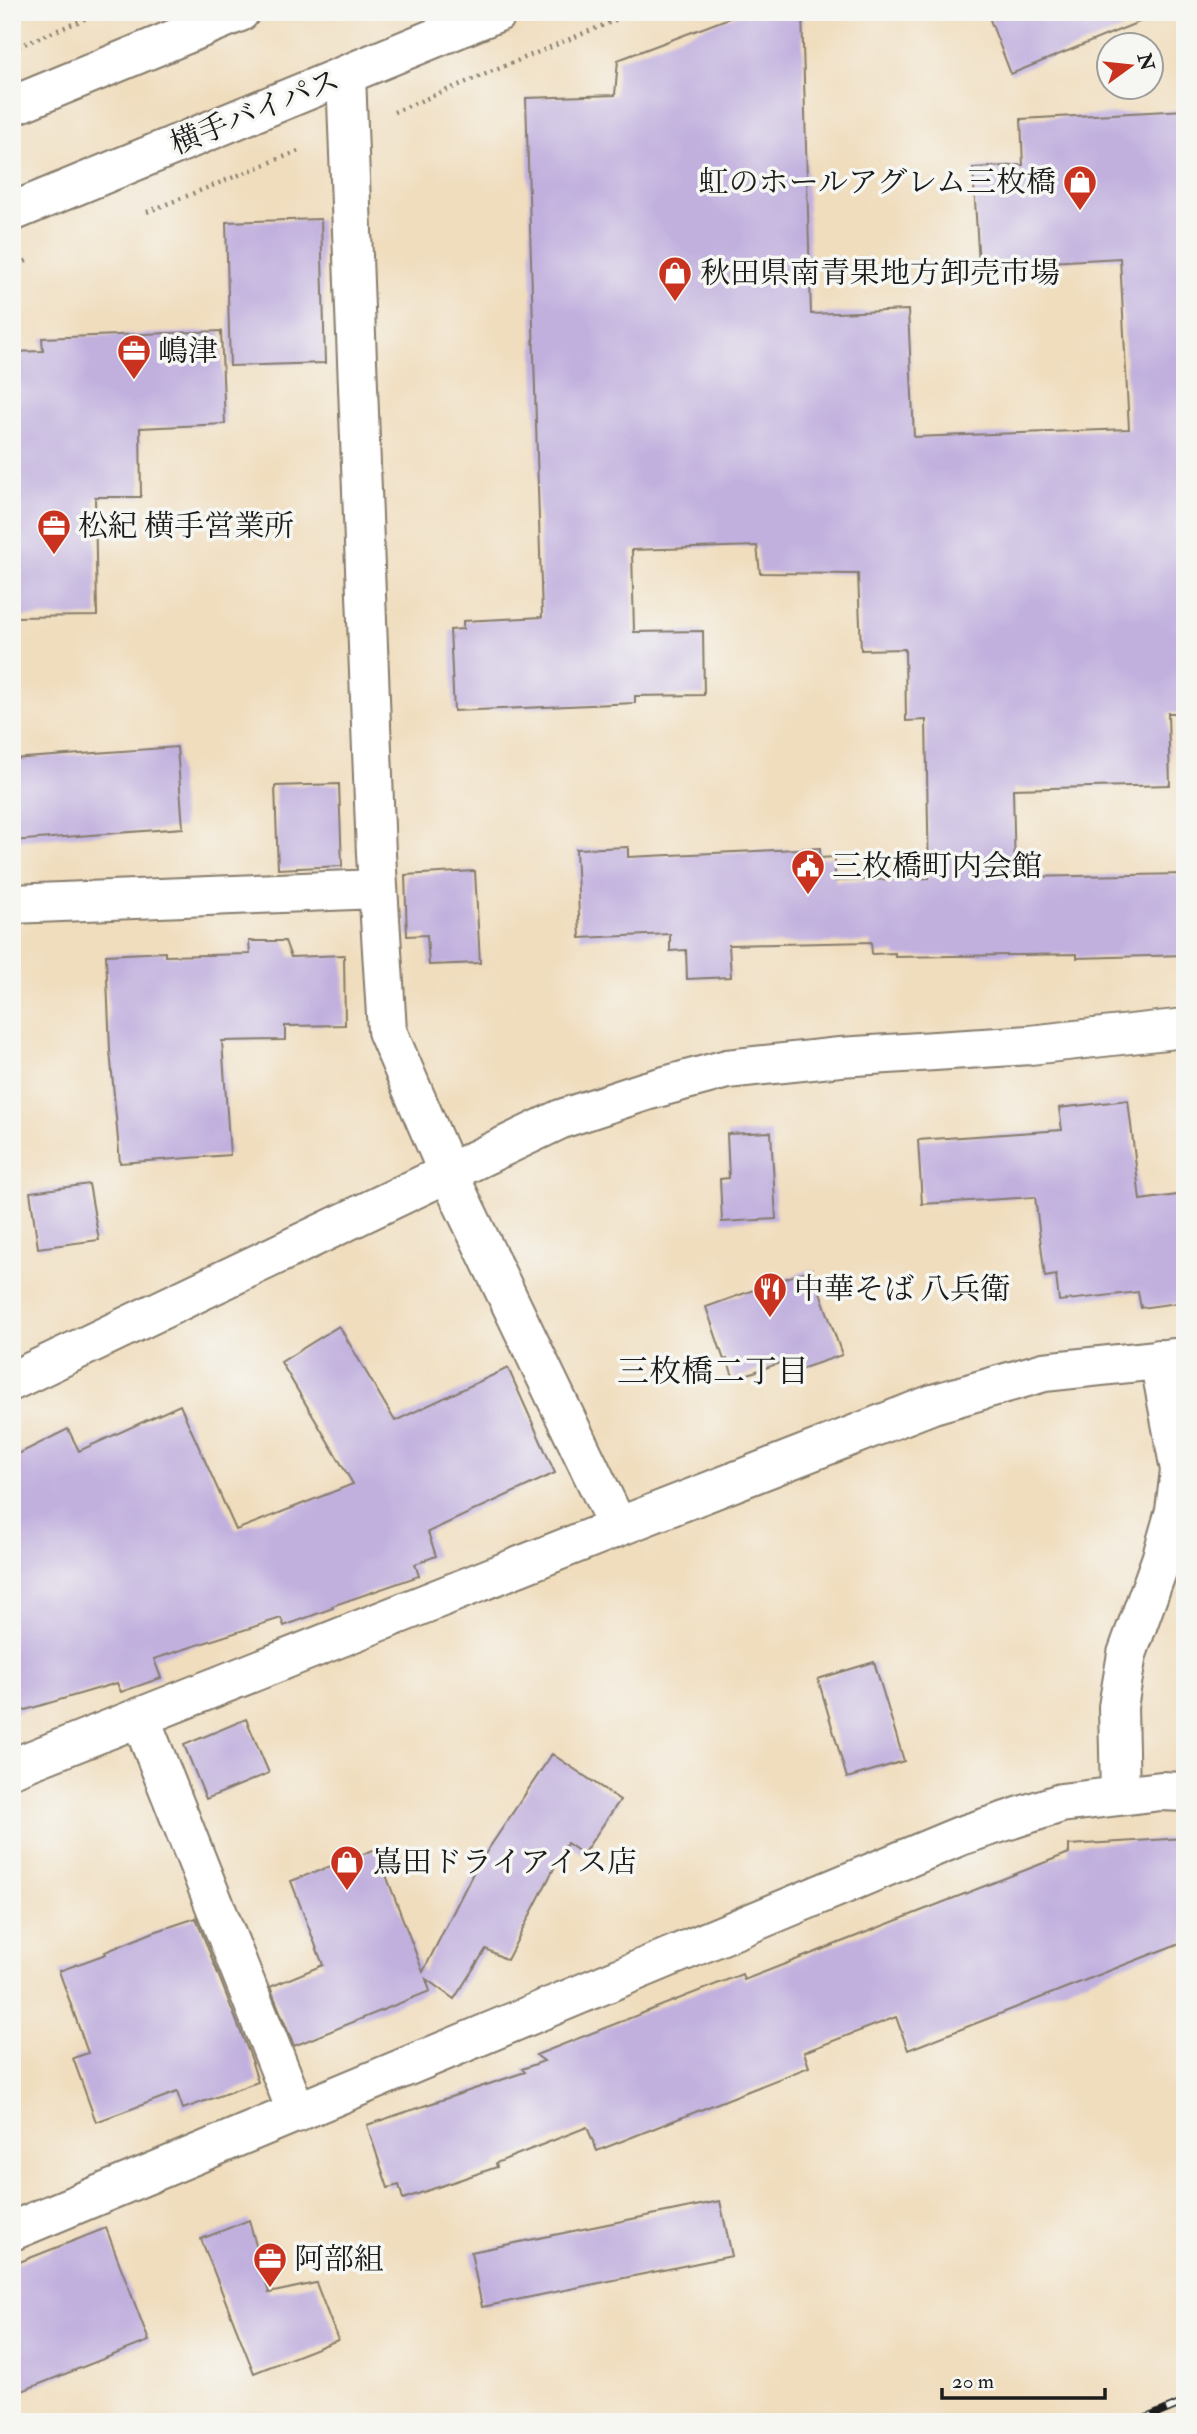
<svg xmlns="http://www.w3.org/2000/svg" width="1197" height="2434" font-family="'IM FELL Double Pica','Noto Serif JP',serif">
<style>
.building{fill:#c1b0de}
.lines{fill:none;stroke-linecap:round;stroke-linejoin:round}
.minor-casing{stroke:#867c6c;stroke-width:42}
.tertiary-casing{stroke:#867c6c;stroke-width:42}
.trunk-casing{stroke:#867c6c;stroke-width:42}
.path{stroke:#867c6c;stroke-width:4.5;stroke-dasharray:2 5;stroke-linecap:butt}
.minor{stroke:#fff;stroke-width:38}
.tertiary{stroke:#fff;stroke-width:38}
.trunk{stroke:#fff;stroke-width:38}
.rail-casing{stroke:#1c1c1c;stroke-width:8}
.rail{stroke:#f6f6f2;stroke-width:5;stroke-dasharray:16;stroke-linecap:butt}
.labels{text-anchor:middle;dominant-baseline:central;stroke-width:7;stroke-linejoin:round;paint-order:stroke}
.street-label{font-size:30px;fill:#1c1c1c;stroke:#f6f6f2}
.poi-label{font-size:30px;fill:#1c1c1c;stroke:#f6f6f2;text-anchor:start}
.neighbourhood-label{font-size:32px;fill:#1c1c1c;stroke:#f6f6f2}
</style>
<rect width="100%" height="100%" fill="#f6f6f2"/>
<filter id="ink" filterUnits="userSpaceOnUse"><feTurbulence type="fractalNoise" baseFrequency=".0143" numOctaves="2"/><feDisplacementMap in="SourceGraphic" scale="14" xChannelSelector="R" yChannelSelector="G"/><feConvolveMatrix kernelMatrix="1 2 1 2 8 2 1 2 1" color-interpolation-filters="sRGB"/></filter>
<filter id="wash" filterUnits="userSpaceOnUse"><feTurbulence type="fractalNoise" baseFrequency=".00686" numOctaves="4" result="noise"/><feDisplacementMap in="SourceGraphic" scale="28" xChannelSelector="R" yChannelSelector="G"/><feGaussianBlur stdDeviation="1.57" result="paint"/><feColorMatrix in="noise" values="0 0 0 0 0 0 0 0 0 0 0 0 0 0 0 0 0 1.4 0 .05"/><feComposite in="paint" operator="in"/></filter>
<g filter="url(#wash)">
<rect width="100%" height="100%" fill="#f0ddbd"/>
<g id="blocks">
<!-- building -->
<path class="building" d="M745 12H802L811 314 908 310 914 437 1129 429 1120 258 979 266 973 168 1023 165 1021 119 1185 110V713H1168L1170 785 1013 789 1015 873H1023V877L1185 874V955L1077 958V954L895 957V953L872 954 871 942 729 945 731 977 687 979 686 950 670 951V934L580 938 576 849 628 847V857L820 848V858L835 857V881L929 878 926 720 906 721 905 649 861 650 858 574 760 573 757 546 632 550 634 632 703 631 704 695 635 696V703L454 711 450 630 463 629V621L542 617 526 98 615 95 618 60Z
M987 12H1158L1159 14 1011 74Z
M321 219 325 363 230 366 226 222Z
M221 331 225 424 140 428 141 497H95L97 616 12 617V352L43 351 42 338Z
M177 747 183 828 12 841V759Z
M339 784 342 866 278 869 275 786Z
M475 871 480 963 429 965 427 935 407 936 405 875Z
M249 941H285L291 957 344 955 345 1025 285 1026V1040L222 1041 230 1155 120 1163 110 1050 106 955 165 952V956L250 954Z
M1128 1100 1140 1200 1185 1194V1302L1141 1308 1138 1292 1059 1301 1056 1275 1045 1277 1035 1197 922 1204 918 1140 1062 1130 1059 1108Z
M771 1132 776 1219 722 1222 720 1179 729 1178 727 1134Z
M89 1184 99 1240 38 1248 30 1192Z
M812 1269 842 1355 795 1371 791 1359 734 1379 727 1359 724 1360 706 1307Z
M339 1326 395 1421 508 1368 555 1473 428 1532 436 1556 415 1564 419 1576 332 1606 333 1608 284 1626 281 1618 154 1659 161 1678 121 1692 117 1683 12 1714V1457L68 1429 79 1451 180 1405 236 1530 353 1484 281 1362Z
M874 1662 904 1761 847 1778 818 1679Z
M246 1719 269 1773 206 1799 184 1745Z
M552 1754 620 1800 583 1854 567 1843 507 1960 486 1949 454 1999 426 1979 430 1991 294 2046 270 1987 323 1965 291 1881 376 1849 423 1972 475 1869Z
M1185 1838V1941L908 2050 896 2017 804 2052 809 2067 597 2151 587 2127 496 2163 497 2167 403 2199 399 2185 388 2188 367 2125 525 2072 522 2069 544 2061 536 2055 742 1974 744 1980 1069 1853V1845Z
M196 1918 253 2063H252L258 2082 183 2109 177 2092 96 2122 73 2058 88 2053 59 1971 106 1954 105 1952 154 1932Z
M720 2201 732 2256 482 2307 471 2252Z
M249 2220 269 2293 316 2283 338 2340 254 2373 201 2239Z
M106 2228 149 2341 22 2391 12 2365V2265Z"/>
</g>
</g>
<g filter="url(#ink)">
<use href="#blocks" fill-opacity="0" stroke="#867c6c" stroke-width="2"/>
<g class="lines">
<!-- minor casing -->
<g class="minor-casing">
<path id="minor" d="M12 904 377 889
M618 1527 933 1404 1044 1372 1185 1357
M140 1717 297 2113
M12 1768 618 1527 448 1173 387 1031 376 854 346 75
M1120 1795 1118 1707 1127 1654 1161 1560 1175 1511 1180 1470 1159 1359
M12 2231 960 1836 1061 1803 1161 1791 1185 1792"/>
</g>
<!-- tertiary casing -->
<g class="tertiary-casing">
<path id="tertiary" d="M12 1381 561 1119 646 1091 727 1069 840 1057 1030 1045 1185 1028"/>
</g>
<!-- trunk casing -->
<g class="trunk-casing">
<path id="trunk" d="M12 106 240 12
M12 212 498 12"/>
</g>
<!-- path -->
<path class="path" d="M12 49 102 12
M394 112 635 12
M147 212 301 150
M12 267 29 260"/>
<!-- minor -->
<use href="#minor" class="minor"/>
<!-- tertiary -->
<use href="#tertiary" class="tertiary"/>
<!-- trunk -->
<use href="#trunk" class="trunk"/>
<!-- rail casing -->
<g class="rail-casing">
<path id="rail" d="M1137 2422 1185 2402"/>
</g>
<!-- rail -->
<use href="#rail" class="rail"/>
</g>
</g>
<!-- icons -->
<defs>
<g id="shop-pin" transform="scale(1.75)"><path d="M0 17L-7.5 6A9.5 9.5 0 1 1 7.5 6Z" fill="#c8321e" stroke="#f6f6f2"/><path d="M-5-2.5h2.3a2.7 3.5 0 0 1 5.4 0H5L5.5 6h-11ZM-1.5-2.5h3a1.5 2.3 0 0 0-3 0Z" fill="#fff"/></g>
<g id="office-pin" transform="scale(1.75)"><path d="M0 17L-7.5 6A9.5 9.5 0 1 1 7.5 6Z" fill="#c8321e" stroke="#f6f6f2"/><path d="M-6-3h4V-5.5h4V-3h4V5H-6ZM-1-4.5V-3h2v-1.5ZM-6 0V1H6V0Z" fill="#fff"/></g>
<g id="civic-pin" transform="scale(1.75)"><path d="M0 17L-7.5 6A9.5 9.5 0 1 1 7.5 6Z" fill="#c8321e" stroke="#f6f6f2"/><path d="M-.6-6.5H3V-4.5H.6V-3L4-1V1h2V6H-6V1h2V-1L-.6-3ZM-1.2 2.5V6h2.4V2.5Z" fill="#fff"/></g>
<g id="restaurant-pin" transform="scale(1.75)"><path d="M0 17L-7.5 6A9.5 9.5 0 1 1 7.5 6Z" fill="#c8321e" stroke="#f6f6f2"/><path d="M-5-6h1v4h1v-4h1v4h1v-4h1v5L-1.5 .5V6h-2V.5L-5-1ZM5-6V6H3V1.5H1.5Q1.5-4 5-6Z" fill="#fff"/></g>
</defs>
<g fill-rule="evenodd">
<use href="#shop-pin" x="1080" y="182"/>
<use href="#shop-pin" x="675" y="273"/>
<use href="#office-pin" x="134" y="351"/>
<use href="#office-pin" x="54" y="526"/>
<use href="#civic-pin" x="808" y="866"/>
<use href="#restaurant-pin" x="770" y="1289"/>
<use href="#shop-pin" x="347" y="1862"/>
<use href="#office-pin" x="270" y="2259"/>
</g>
<g class="labels">
<!-- street labels -->
<g class="street-label">
<text transform="translate(255 112) rotate(-22)">横手バイパス</text>
</g>
<!-- poi labels -->
<g class="poi-label">
<text x="1056" y="182" text-anchor="end">虹のホールアグレム三枚橋</text>
<text x="700" y="273">秋田県南青果地方卸売市場</text>
<text x="158" y="351">嶋津</text>
<text x="78" y="526">松紀 横手営業所</text>
<text x="832" y="866">三枚橋町内会館</text>
<text x="794" y="1289">中華そば 八兵衛</text>
<text x="372" y="1862">嶌田ドライアイス店</text>
<text x="294" y="2259">阿部組</text>
</g>
<!-- neighbourhood labels -->
<g class="neighbourhood-label">
<text x="713" y="1372">三枚橋二丁目</text>
</g>
</g>
<!-- margin -->
<rect width="1197" height="2434" fill="none" stroke="#f6f6f2" stroke-width="42"/>
<!-- north arrow -->
<g transform="translate(1130 66) rotate(75)"><circle r="33" fill="#f6f6f2" stroke="#9f9f9c" stroke-width="2"/>
<path d="M0-5L12 26L0 18L-12 26Z" fill="#c8321e"/>
<text y="-10" font-size="19" font-weight="bold" text-anchor="middle" fill="#1c1c1c">N</text>
</g>
<!-- scale -->
<path d="M942 2388v10h163v-10" fill="none" stroke="#1c1c1c" stroke-width="3.5"/>
<text x="952" y="2388" font-size="21" fill="#1c1c1c" stroke="#f6f6f2" stroke-width="5" paint-order="stroke">20 m</text>
</svg>
